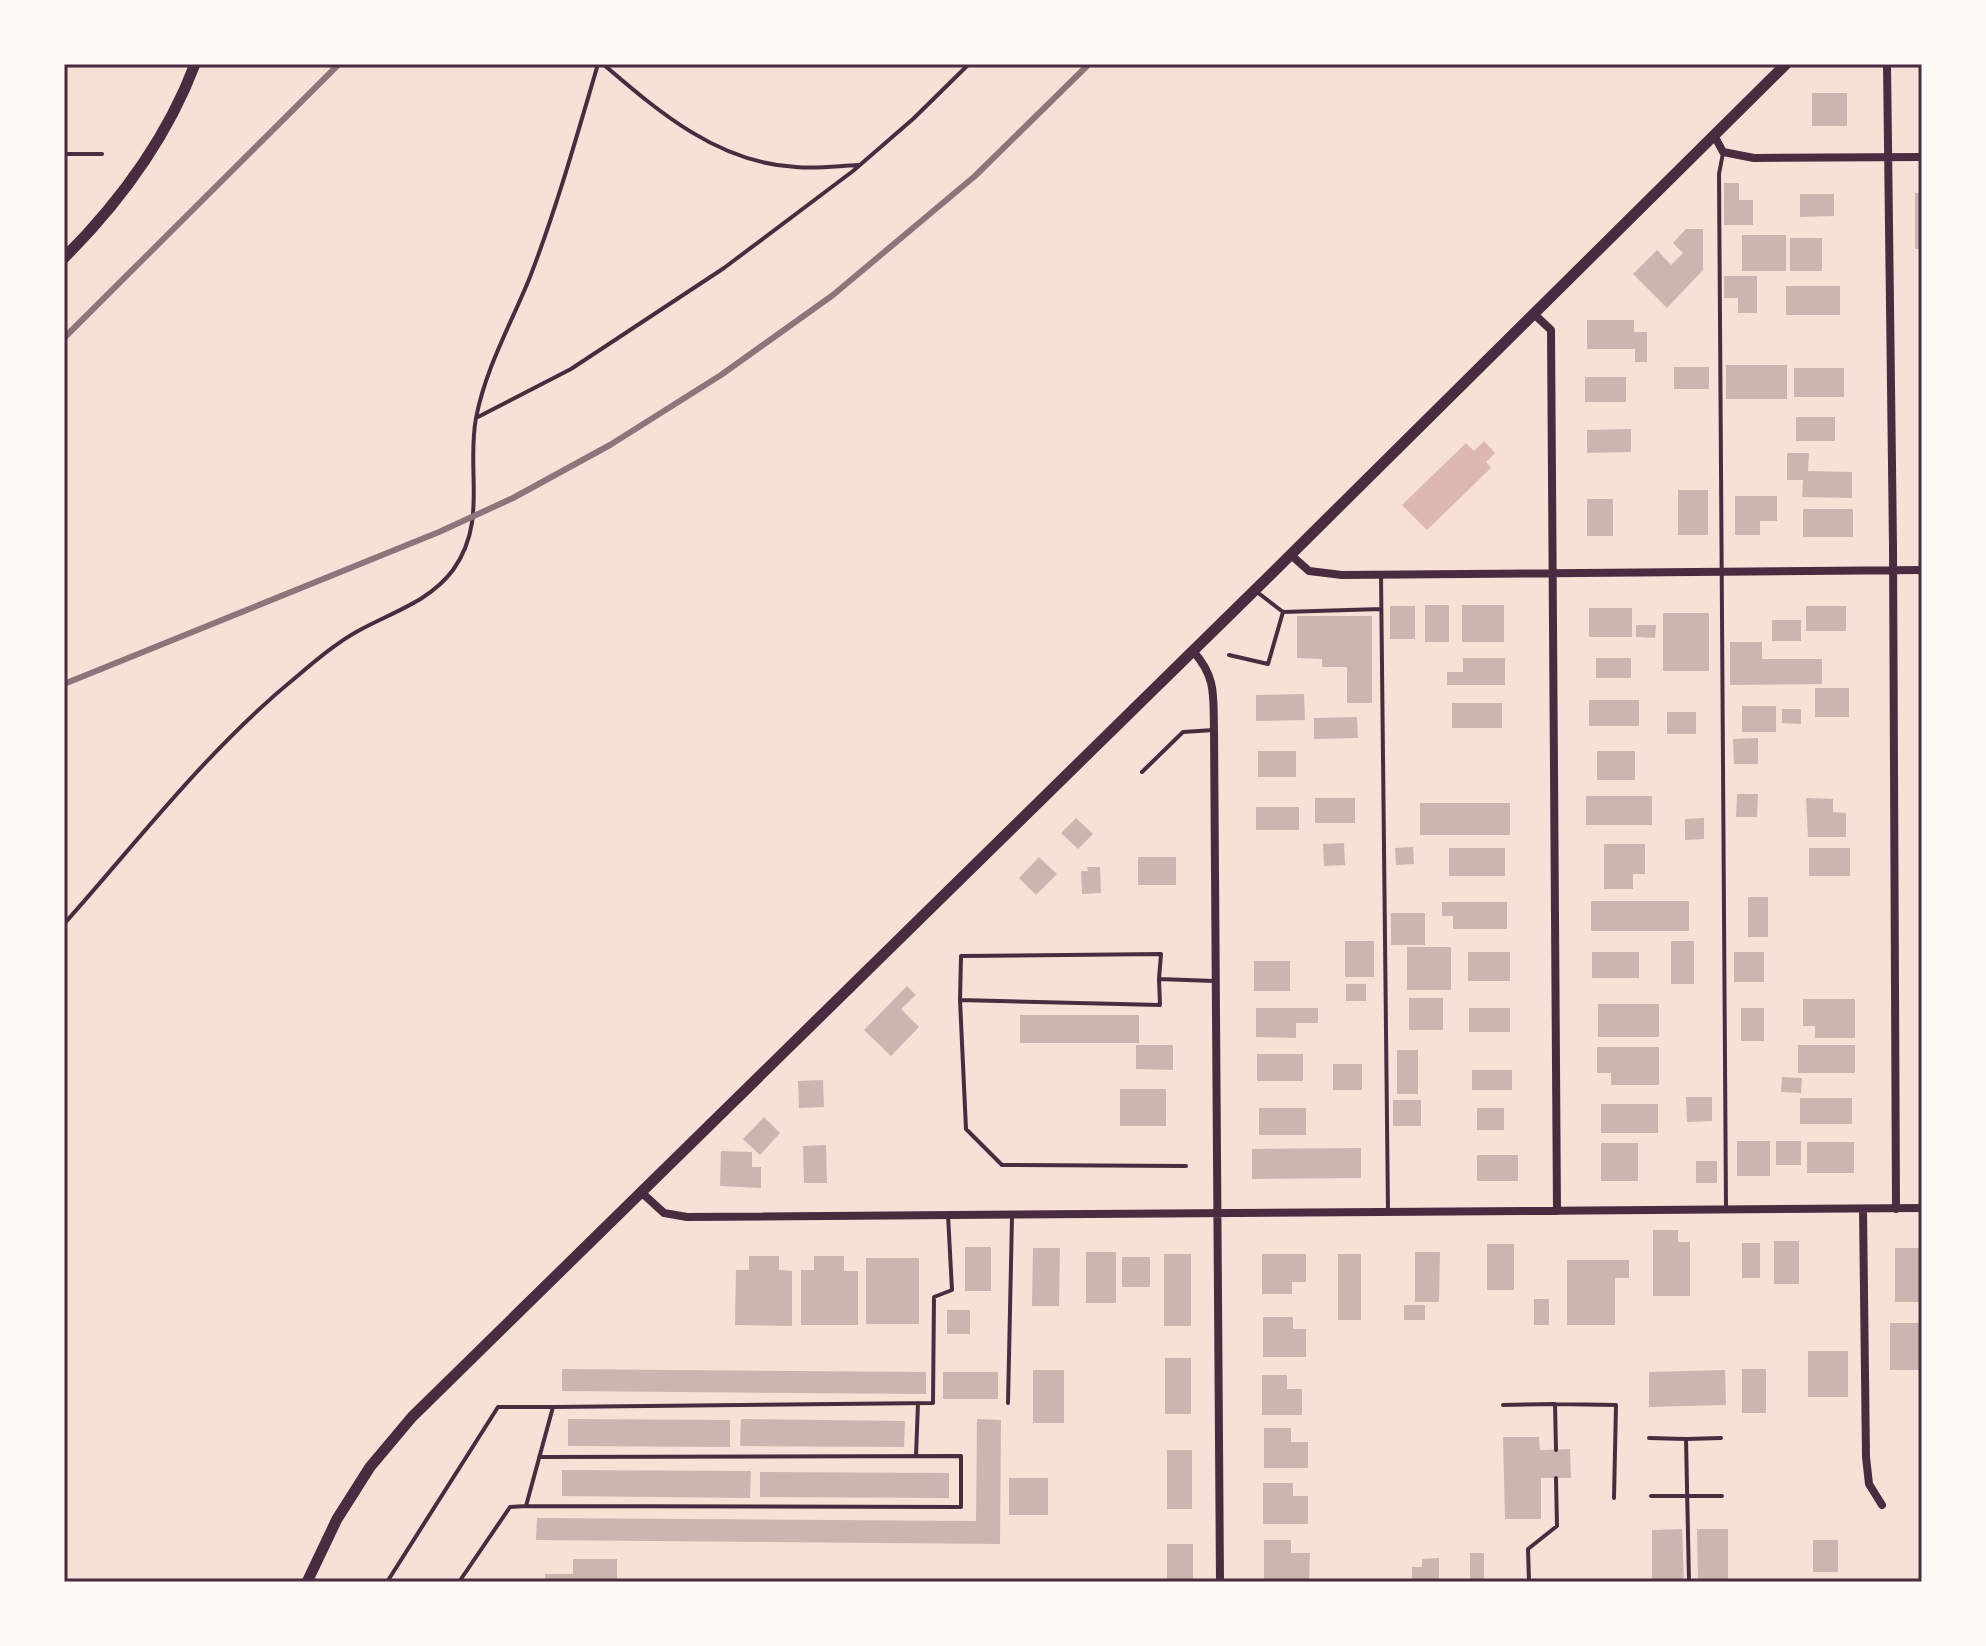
<svg xmlns="http://www.w3.org/2000/svg" width="1986" height="1646" font-family="'Titillium Web',sans-serif">
<style>
.water{fill:#dcb8b0}
.building{fill:#ccb4b1}
.lines{fill:none;stroke-linecap:round;stroke-linejoin:round}
.path{stroke:#4a2c40;stroke-width:4}
.service{stroke:#4a2c40;stroke-width:4}
.minor{stroke:#4a2c40;stroke-width:8}
.secondary{stroke:#4a2c40;stroke-width:11}
.rail{stroke:#8f747c;stroke-width:6}
.neatline{fill:none;stroke:#4a2c40;stroke-width:3}
</style>
<rect width="100%" height="100%" fill="#f7e1d7"/>
<!-- water -->
<path class="water" d="M1484 441 1495 453 1486 462 1491 468 1427 530 1402 505 1466 443 1474 451Z"/>
<!-- building -->
<path class="building" d="M1812 93H1847V126H1812Z
M1724 183H1739V200H1753V225H1724Z
M1915 193H1922V249H1915Z
M1800 194H1834V216L1800 217Z
M1686 229H1703V270L1667 308 1633 274 1657 250 1671 265 1683 253 1673 243Z
M1742 235H1786V271H1742Z
M1790 238H1822V271H1790Z
M1724 276H1757V313H1738V298H1724Z
M1786 286H1840V315H1786Z
M1587 320H1634V332H1647V362H1635V349H1587Z
M1726 365H1787V399H1726Z
M1674 367H1709V389H1674Z
M1794 368H1844V397H1794Z
M1585 377H1626V402H1585Z
M1796 417H1835V441H1796Z
M1631 429V452L1587 453V430Z
M1787 453H1809L1808 471 1852 472V498L1802 497 1803 480H1787Z
M1678 490H1708V535H1678Z
M1735 496H1777V521H1760V535H1735Z
M1587 499H1613V536H1587Z
M1803 509H1853V537H1803Z
M1425 605H1449V642H1425Z
M1462 605H1504V642H1462Z
M1390 606H1415V639H1390Z
M1806 606H1846V631H1806Z
M1589 608H1632V637H1589Z
M1663 613H1709V671H1663Z
M1297 616H1372V703H1347V667H1322V659L1297 658Z
M1772 620H1801V641H1772Z
M1636 625H1656L1655 638 1636 637Z
M1730 642H1762V659H1822V684L1730 685Z
M1463 658H1505V685H1447V672H1463Z
M1596 658H1631V678H1596Z
M1815 688H1849V717H1815Z
M1304 694 1305 720 1256 721V695Z
M1589 700H1639V726H1589Z
M1452 703H1502V728H1452Z
M1742 706H1776V732H1742Z
M1782 709H1801V724L1782 723Z
M1667 712H1696V734H1667Z
M1357 717 1358 738 1314 739V718Z
M1758 738V764H1734L1733 739Z
M1258 751H1296V777H1258Z
M1597 751H1635V780H1597Z
M1737 794H1758L1757 817H1736Z
M1586 796H1652V825H1586Z
M1315 798H1355V823H1315Z
M1806 798 1833 799V812L1846 813V837H1808Z
M1420 803H1510V835H1420Z
M1256 807H1299V830H1256Z
M1076 818 1093 834 1078 849 1061 833Z
M1704 818V839L1685 840V819Z
M1344 843 1345 865 1324 866 1323 844Z
M1604 844H1645V874H1633V889H1604Z
M1413 847 1414 864 1396 865 1395 848Z
M1449 848H1505V876H1449Z
M1809 848H1850V876H1809Z
M1039 857 1057 874 1036 895 1019 878Z
M1138 857H1176V885H1138Z
M1087 867H1100L1101 893 1082 894 1081 871H1088Z
M1748 897H1768V937H1748Z
M1591 901H1689V931H1591Z
M1442 902H1507V929H1453V916H1442Z
M1391 913H1425V945H1391Z
M1345 941H1374V977H1345Z
M1671 941H1694V984H1671Z
M1407 947H1451V990H1407Z
M1468 952H1510V981H1468Z
M1592 952H1639V978H1592Z
M1734 952H1764V982H1734Z
M1254 961H1290V991H1254Z
M1346 984H1366V1001H1346Z
M907 986 916 995 901 1009 919 1027 891 1056 864 1030Z
M1409 998H1443V1030H1409Z
M1803 999H1855V1038H1815V1026H1803Z
M1598 1004H1659V1037H1598Z
M1256 1008H1318V1023H1296V1038L1256 1037Z
M1469 1008H1510V1032H1469Z
M1741 1008H1764V1041H1741Z
M1020 1015H1139V1043H1020Z
M1136 1045H1173V1070L1136 1069Z
M1798 1045H1855V1073H1798Z
M1597 1047H1659V1085H1611V1073H1597Z
M1397 1050H1418V1094H1397Z
M1257 1054H1303V1081H1257Z
M1333 1064H1362V1090H1333Z
M1472 1070H1512V1090H1472Z
M1782 1077 1802 1078 1801 1093 1781 1092Z
M823 1080 824 1107 799 1108 798 1081Z
M1120 1089H1166V1126H1120Z
M1686 1097H1712V1121L1687 1122Z
M1800 1098H1852V1124H1800Z
M1393 1100H1421V1126H1393Z
M1601 1104H1658V1133H1601Z
M1259 1108H1306V1135H1259Z
M1477 1108H1504V1130H1477Z
M764 1117 780 1133 760 1155 743 1139Z
M1737 1141H1770V1176H1737Z
M1776 1141H1801V1165H1776Z
M1807 1142H1854V1173H1807Z
M1601 1143H1638V1181H1601Z
M826 1145 827 1183H804L803 1146Z
M1361 1148V1178L1252 1179V1149Z
M721 1151 752 1152V1167H761V1188L720 1186Z
M1477 1155H1518V1181H1477Z
M1696 1161H1717V1183H1696Z
M1653 1230H1678V1242H1690V1296H1653Z
M1774 1241H1799V1284H1774Z
M1742 1243H1760V1278H1742Z
M1487 1244H1514V1290H1487Z
M965 1247H991V1291H965Z
M1033 1248H1060L1059 1306H1032Z
M1895 1248H1922V1302H1895Z
M1086 1252H1116V1303H1086Z
M1415 1252H1440L1439 1302H1415Z
M1164 1254H1191V1326H1164Z
M1262 1254H1306V1282H1292V1294H1262Z
M1338 1254H1361V1320H1338Z
M749 1256H779V1270L792 1271V1326L735 1325 736 1270H749Z
M814 1256H844V1271H858V1325H801V1270H814Z
M1122 1257H1150V1287H1122Z
M866 1258H919V1324H866Z
M1567 1260H1629V1278H1615V1325H1567Z
M1534 1299H1549V1325H1534Z
M1404 1305H1425V1320H1404Z
M947 1310H970V1334H947Z
M1263 1317H1293V1329H1306V1357H1263Z
M1890 1323H1922V1370H1890Z
M1808 1351H1848V1397H1808Z
M1165 1358H1191V1414H1165Z
M562 1369 926 1372V1394L562 1391Z
M1742 1369H1766V1413H1742Z
M1033 1370H1064V1423H1033Z
M1725 1370 1726 1405 1649 1407V1372Z
M943 1372H998V1399H943Z
M1262 1375H1287V1389H1302V1415H1262Z
M568 1419 730 1420V1447L568 1446Z
M741 1419 905 1421 904 1447 740 1446Z
M977 1419 1001 1420 1000 1544 536 1540 537 1518 976 1521Z
M1264 1428H1291V1442H1308V1468H1264Z
M1503 1437H1539L1540 1450 1570 1449 1571 1478H1541V1519H1505Z
M1167 1450H1192V1509H1167Z
M562 1470 751 1471 750 1498 562 1496Z
M760 1472 949 1473V1498L760 1497Z
M1009 1478H1048V1515H1009Z
M1263 1483H1293V1496H1308V1524H1263Z
M1682 1529 1684 1582H1652V1530Z
M1697 1529H1728V1582H1698Z
M1264 1540H1291V1553H1310L1309 1580 1264 1579Z
M1813 1540H1838V1572H1813Z
M1167 1544H1193V1582H1167Z
M1470 1553H1484V1582H1470Z
M1439 1558V1582H1412V1567H1422V1559Z
M573 1559H617V1582H545V1574H573Z"/>
<g class="lines">
<!-- path -->
<path class="path" d="M64 154H102"/>
<!-- service -->
<path class="service" d="M603 64C659 112 718 163 796 167 817 169 837 166 858 165
M1723 153 1719 174 1726 1208
M476 418 571 369 724 268 853 171 913 119 969 64
M1381 575 1388 1212
M1257 592 1283 612 1381 609
M1229 655 1268 664 1283 612
M1142 772 1183 732 1214 730
M64 924C139 840 207 750 295 678 314 662 336 643 358 631 392 612 429 602 453 570 488 521 466 471 476 418 486 367 511 324 530 277 557 207 577 135 598 64
M1159 979 1161 954 961 956 960 1000 1160 1005 1159 979 1214 981
M960 1000 966 1129 1002 1165 1186 1166
M1008 1403 1012 1217
M1555 1404 1616 1405 1614 1498
M1503 1405 1555 1404 1556 1450
M1649 1438 1686 1439 1689 1582
M1686 1439 1721 1438
M916 1456 918 1403
M539 1457 961 1456V1507L526 1506 553 1407 933 1403 934 1297 952 1290 948 1215
M1651 1496H1722
M387 1582 498 1407H553
M459 1582 510 1507 526 1506
M1529 1582 1528 1549 1557 1526 1556 1478"/>
<!-- minor -->
<path class="minor" d="M1887 64 1893 546 1896 1209
M1714 135 1723 152 1754 158 1922 157
M1533 313 1551 330 1557 1211
M1291 555 1309 571 1342 575 1922 570
M1193 651C1217 678 1213 696 1214 730L1220 1582
M641 1192 664 1213 687 1217 1922 1208
M1863 1209 1866 1457 1869 1484 1882 1505"/>
<!-- secondary -->
<path class="secondary" d="M64 258C120 202 167 138 195 64
M307 1582 337 1519 370 1467 412 1417 1255 590 1786 64"/>
<!-- rail -->
<path class="rail" d="M64 338 339 64
M64 684 439 532 513 498 610 445 721 375 833 295 975 176 1089 64"/>
</g>
<!-- border -->
<rect width="1986" height="1646" fill="none" stroke="#fffaf5" stroke-width="132"/>
<rect x="66" y="66" width="1854" height="1514" class="neatline"/>
</svg>
